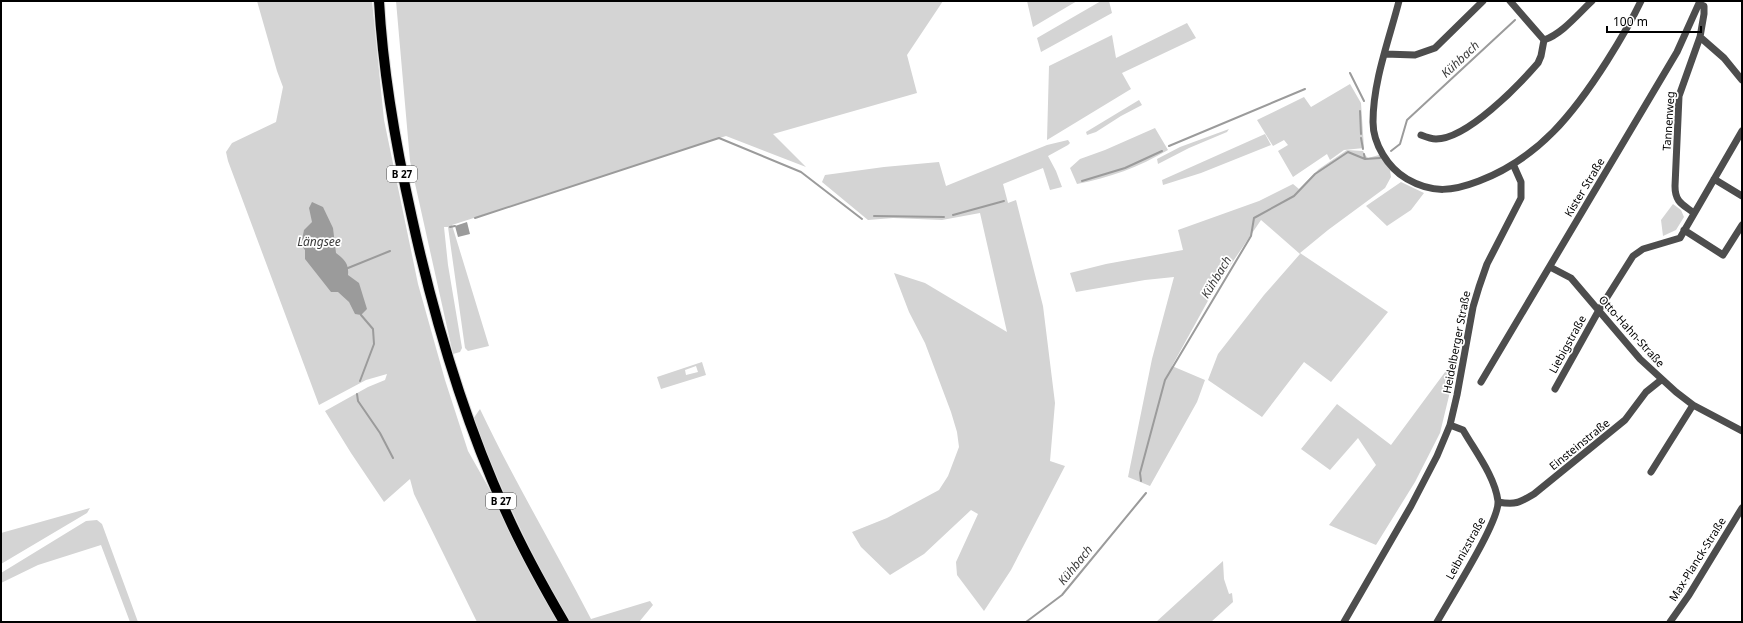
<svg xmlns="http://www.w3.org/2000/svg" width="1743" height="623" font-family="'Noto Sans',sans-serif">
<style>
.green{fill:#d4d4d4;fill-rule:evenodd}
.water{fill:#9b9b9b}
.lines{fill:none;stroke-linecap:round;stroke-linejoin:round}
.stream{stroke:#9b9b9b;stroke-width:2}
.major-casing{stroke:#dbdbdb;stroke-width:12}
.minor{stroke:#4d4d4d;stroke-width:7}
.major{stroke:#000;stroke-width:10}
.labels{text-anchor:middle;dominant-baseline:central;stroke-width:3.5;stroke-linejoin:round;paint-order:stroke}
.shield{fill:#fff;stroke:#4c4c4c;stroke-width:1}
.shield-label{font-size:10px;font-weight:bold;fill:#000}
.street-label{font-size:11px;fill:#000;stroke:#fff}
.water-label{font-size:12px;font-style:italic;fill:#3c3c3c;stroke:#fff}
</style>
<rect width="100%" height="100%" fill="#fff"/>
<!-- green -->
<path class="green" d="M257 1H372L384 120 418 284 445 380 468 451 490 490 531 575 558 622H477L414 494 410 479 384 502 351 453 325 411 368 387 385 380 387 374 366 380 319 405 228 161 226 152 232 143 276 122 283 87 277 71Z
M396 1H943L907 55 917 93 773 134 806 167 726 136 452 225 489 346 468 351 465 348 448 227H444L448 265 462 348 460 352 453 354 410 161Z
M1027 1H1077L1033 27Z
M1101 1H1109L1112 13 1041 52 1037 38Z
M1187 23 1196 38 1122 73 1131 89 1047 140 1049 66 1112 35 1116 58Z
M1350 84 1361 103 1364 148 1344 150 1330 160 1327 154 1293 177 1278 151 1288 145 1284 140 1273 146 1257 120 1304 97 1311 107Z
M1139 100 1142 105 1121 116 1096 132 1087 135 1086 132Z
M1155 128 1168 150C1139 167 1109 178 1077 184L1070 168 1080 159 1105 150Z
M1229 129 1227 132 1189 148 1158 164 1157 159 1180 147Z
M1265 134 1271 145 1201 173 1163 185 1162 180Z
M1068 140 1070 143 1068 145 1048 156 1056 171 1062 187 1050 190 1043 168 1003 184 1008 203 1016 200 1043 306 1055 403 1050 461 1065 466 1011 570 984 611 957 575 956 562 978 514 971 510 924 554 890 575 861 547 852 532 887 518 939 490 948 476 959 447 957 432 951 412 925 343 909 312 894 273 925 283 1007 332 980 213 942 220 893 218 868 220 822 182 825 175 884 167 939 162 946 186 1047 145Z
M1347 150 1363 151 1365 155 1368 158 1379 155 1390 170 1391 177 1385 188 1328 230 1300 253 1388 312 1331 382 1304 362 1262 417 1208 380 1218 354 1264 295 1300 254 1261 220 1215 288 1172 366 1205 380 1197 402 1150 486 1128 477 1152 359 1174 277 1145 280 1076 292 1070 273 1106 264 1183 250 1178 230 1259 201 1293 184 1299 189 1319 169Z
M1401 182 1424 193 1411 210 1387 226 1366 206Z
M1673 204 1681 210 1684 217 1676 230 1663 236 1661 220Z
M702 362 706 375 661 389 657 377ZM696 366 698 372 686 375 685 370Z
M1451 364 1456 367 1440 433 1415 482 1376 545 1329 525 1376 465 1358 438 1330 470 1301 449 1337 404 1391 445Z
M480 409C514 481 555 549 591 619L650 601 653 605 639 622H570C531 557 501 489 473 419Z
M90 508 87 513 1 564V533Z
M97 520 102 524 138 622H130L101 545 38 565 1 583V573L86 521Z
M1223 561 1224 579 1229 594 1232 593 1233 602 1211 622H1156Z"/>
<!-- water -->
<path class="water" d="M312 202 323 207 333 228 336 253C345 260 349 264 348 275L359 283 367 309 361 315 355 314 349 302 338 292H331L305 259V250L301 245 304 230 312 222 309 208Z
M467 222 470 234 458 237 455 226Z"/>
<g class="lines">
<!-- stream -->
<path class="stream" d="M1350 73 1364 101
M1360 111 1361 134
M1361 138 1363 149
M1169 146 1305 89
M1391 151 1400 144 1407 120 1515 20
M1364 154 1365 159
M1082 181 1125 168 1162 151
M953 215 1004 201
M874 216 944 217
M475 218 719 138 801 172 862 219
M450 227 455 226
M348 268 390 251
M360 381 374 344 373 329 361 315
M357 394 358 401 380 433 393 458
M1141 481 1140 473 1165 380 1251 236 1254 218 1294 196 1315 174 1348 152 1365 159 1380 158
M1026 622 1062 595 1146 493"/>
<!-- major casing -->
<g class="major-casing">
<path id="major" d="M379 1C383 74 396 147 412 218 434 318 463 418 506 512 523 550 543 586 564 622"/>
</g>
<!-- minor -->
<path class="minor" d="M1399 1C1389 40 1373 81 1373 122 1373 144 1388 168 1407 179 1433 194 1453 191 1479 181 1539 158 1574 113 1607 61 1619 42 1631 22 1641 1
M1510 1 1544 40
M1700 37 1724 58 1742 80
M1544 40C1562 34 1578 14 1592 1
M1385 54 1415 55 1435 48 1483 1
M1421 135C1426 137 1432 139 1436 139 1467 139 1518 86 1538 63L1541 56 1544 40
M1714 179 1742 196
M1694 213C1682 204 1675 202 1675 186L1679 96 1700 37 1704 14V6L1699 4
M1684 230 1723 255 1742 225
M1550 267 1571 278 1640 359 1676 392 1693 405 1742 431
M1481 382 1677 52 1700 1
M1555 389 1599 310 1633 256 1643 249 1680 238 1742 131
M1651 472 1693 405
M1498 502C1515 505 1519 503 1534 494L1625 420 1646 392 1661 380
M1344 622 1411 506 1437 456 1450 425 1457 395 1473 307 1479 287 1487 264 1521 198V182L1513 164
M1437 622C1449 600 1500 521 1498 501 1495 478 1478 455 1466 435L1463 430 1450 425
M1670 622 1689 595 1742 508"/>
<!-- major -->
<use href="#major" class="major"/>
</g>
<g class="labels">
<!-- shield labels -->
<g class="shield">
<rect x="387" y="166" width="30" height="16" rx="3"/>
<rect x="486" y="493" width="30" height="16" rx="3"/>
</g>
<g class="shield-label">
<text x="402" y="174">B 27</text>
<text x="501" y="501">B 27</text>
</g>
<!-- street labels -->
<g class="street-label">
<text transform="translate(1668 121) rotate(-86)">Tannenweg</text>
<text transform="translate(1584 187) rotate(-59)">Kister Straße</text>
<text transform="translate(1632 331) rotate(48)">Otto-Hahn-Straße</text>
<text transform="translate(1456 342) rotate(-79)">Heidelberger Straße</text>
<text transform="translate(1567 344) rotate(-61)">Liebigstraße</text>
<text transform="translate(1579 444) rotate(-39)">Einsteinstraße</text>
<text transform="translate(1465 548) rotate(-61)">Leibnizstraße</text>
<text transform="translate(1697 559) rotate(-58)">Max-Planck-Straße</text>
</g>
<!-- water labels -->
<g class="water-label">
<text transform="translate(1460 59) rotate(-43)">Kühbach</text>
<text x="319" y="241">Längsee</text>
<text transform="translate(1216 277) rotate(-59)">Kühbach</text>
<text transform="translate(1075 565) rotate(-51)">Kühbach</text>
</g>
</g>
<!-- border -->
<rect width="1743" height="623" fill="none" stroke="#000000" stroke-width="4"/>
<!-- scale -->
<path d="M1607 26v6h94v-6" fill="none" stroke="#000000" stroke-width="2"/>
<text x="1613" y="26" font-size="12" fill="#000000" stroke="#ffffff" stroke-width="3" paint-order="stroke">100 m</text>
</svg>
